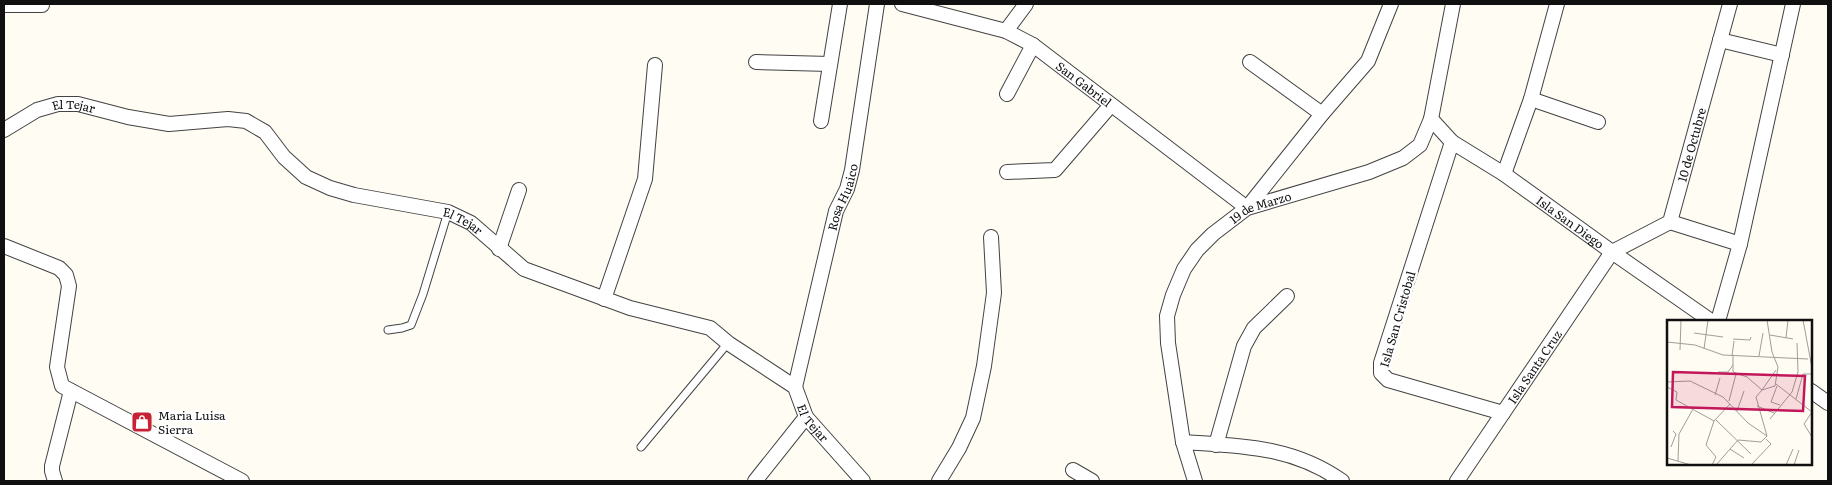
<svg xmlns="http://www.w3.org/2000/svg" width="1832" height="485" font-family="Literata,serif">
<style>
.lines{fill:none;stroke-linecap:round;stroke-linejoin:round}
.service-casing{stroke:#434343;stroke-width:9}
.minor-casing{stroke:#434343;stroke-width:16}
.service{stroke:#fff;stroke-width:7}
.minor{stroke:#fff;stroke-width:14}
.labels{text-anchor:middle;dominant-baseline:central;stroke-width:5;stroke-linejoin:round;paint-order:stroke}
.street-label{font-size:12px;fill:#101010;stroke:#fff}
.poi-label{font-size:12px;fill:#101010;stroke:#fff;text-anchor:start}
.inset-road{fill:none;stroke:#9f9e98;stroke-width:1}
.view{fill:#c2185b;fill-opacity:0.15;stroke:#c2185b;stroke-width:2.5}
.inset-edge{fill:none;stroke:#101010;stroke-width:2.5}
</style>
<rect width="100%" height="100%" fill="#fffcf3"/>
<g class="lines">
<!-- service casing -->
<g class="service-casing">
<path id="service" d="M388 330 402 328 411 325 423 294 448 212
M641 447 728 343"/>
</g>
<!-- minor casing -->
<g class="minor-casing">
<g id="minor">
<path id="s1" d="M902 4 1006 31 1033 45 1247 208 1322 114 1368 61 1391 4"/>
<path d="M4 5H42"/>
<path d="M1006 31 1026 4"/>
<path d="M1720 40 1782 55"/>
<path d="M756 62 830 64"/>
<path d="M1250 62 1322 114"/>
<path d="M1007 94 1033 45"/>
<path d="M1531 99 1598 122"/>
<path id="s2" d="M1431 119 1452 142 1504 174 1612 252 1711 321"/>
<path d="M821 121 840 4"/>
<path id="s3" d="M4 130 37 110 58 104H78L128 117 169 124 228 119 246 121 265 132 284 157 306 177 330 188 354 195 448 212 471 223 524 269 630 308 710 328 728 343 795 387 806 417 863 481"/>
<path d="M1452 142 1381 363V373L1388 380 1503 413"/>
<path d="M1007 172 1055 170 1111 105"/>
<path d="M1504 174 1531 99 1557 4"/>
<path d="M1670 222 1740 244"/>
<path d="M4 246 59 268 66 275 69 286 57 367 62 386 242 481"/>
<path d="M499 249 519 190"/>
<path d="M604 299 645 179 655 65"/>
<path d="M1718 321 1740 244 1793 4"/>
<path id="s4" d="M795 387 836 211 847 189 852 170 877 4"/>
<path d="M1811 391 1828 403"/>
<path d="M1183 442C1242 446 1292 446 1342 481"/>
<path d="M1216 445 1244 346 1254 328 1287 296"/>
<path d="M1073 470 1092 481"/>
<path d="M55 481 52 471V466L71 391"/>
<path d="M755 481 806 417"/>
<path d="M939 481 959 448 973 418 984 366 994 293 991 237"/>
<path id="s5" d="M1195 481 1183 442 1168 343 1167 316 1173 295 1184 269 1197 250 1213 234 1247 208 1369 172 1403 158 1420 145 1431 119 1453 4"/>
<path id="s6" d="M1457 481 1612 252 1670 222 1730 4"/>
</g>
</g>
<!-- service -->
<use href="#service" class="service"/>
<!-- minor -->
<use href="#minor" class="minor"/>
</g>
<!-- icons -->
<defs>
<g id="shop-square" transform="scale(1.125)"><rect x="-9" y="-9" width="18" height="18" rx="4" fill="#c62233" stroke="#fff"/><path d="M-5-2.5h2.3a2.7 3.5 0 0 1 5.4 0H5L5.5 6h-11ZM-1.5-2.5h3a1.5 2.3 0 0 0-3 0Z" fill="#fff"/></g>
</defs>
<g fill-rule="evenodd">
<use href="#shop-square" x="142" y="422"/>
</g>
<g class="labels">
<!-- street labels -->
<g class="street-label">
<text stroke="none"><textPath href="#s1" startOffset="202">San Gabriel</textPath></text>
<text stroke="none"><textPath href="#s3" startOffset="76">El Tejar</textPath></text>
<text stroke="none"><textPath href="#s6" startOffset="422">10 de Octubre</textPath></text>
<text stroke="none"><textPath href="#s4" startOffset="196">Rosa Huaico</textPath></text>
<text stroke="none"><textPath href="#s5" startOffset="319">19 de Marzo</textPath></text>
<text stroke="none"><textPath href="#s2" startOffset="174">Isla San Diego</textPath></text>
<text stroke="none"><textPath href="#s3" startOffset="498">El Tejar</textPath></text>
<text transform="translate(1397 319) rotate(-74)">Isla San Cristobal</text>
<text stroke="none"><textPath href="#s6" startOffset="138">Isla Santa Cruz</textPath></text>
<text stroke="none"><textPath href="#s3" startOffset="916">El Tejar</textPath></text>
</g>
<!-- poi labels -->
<g class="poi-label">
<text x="158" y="415">Maria Luisa<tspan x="158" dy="14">Sierra</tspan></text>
</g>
</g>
<!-- overview -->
<g transform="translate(1667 320)">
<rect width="145" height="145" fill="#fffcf3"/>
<path class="inset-road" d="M136 0 145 48M27 13 56 17M103 15 126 19M119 18 121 0M66 19 83 20 84 17M0 22 28 25 56 35 141 39M37 29 41 0M13 30 14 0M65 36 67 21M66 36V52L80 57 95 70 109 50M92 36 96 13M51 52H61L66 45M0 62 23 61 56 77 81 103 100 116M109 64 145 92M110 66 104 82 113 85M0 67 10 72 9 80 47 101M48 75 53 58M129 79 136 54H145M62 81 69 54M90 86 107 93M70 91 77 71M145 92 137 104 145 117M103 99 125 72 131 52 130 23M49 100 84 134M100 116 89 77 95 70 108 66 111 47 105 32 100 0M4 127 9 114 6 111M63 129 77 138M0 138 24 145M11 141 12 114 26 89M45 145 49 137 39 125 47 101 63 84M49 145 71 120 94 122 100 116M84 145 104 124 99 119M119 145 126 129M127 145 132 130"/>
<path class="view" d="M6 52 138 56 136 91 5 87Z"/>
<rect width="145" height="145" class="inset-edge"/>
</g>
<!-- border -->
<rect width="1832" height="485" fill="none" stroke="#101010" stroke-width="10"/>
</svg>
